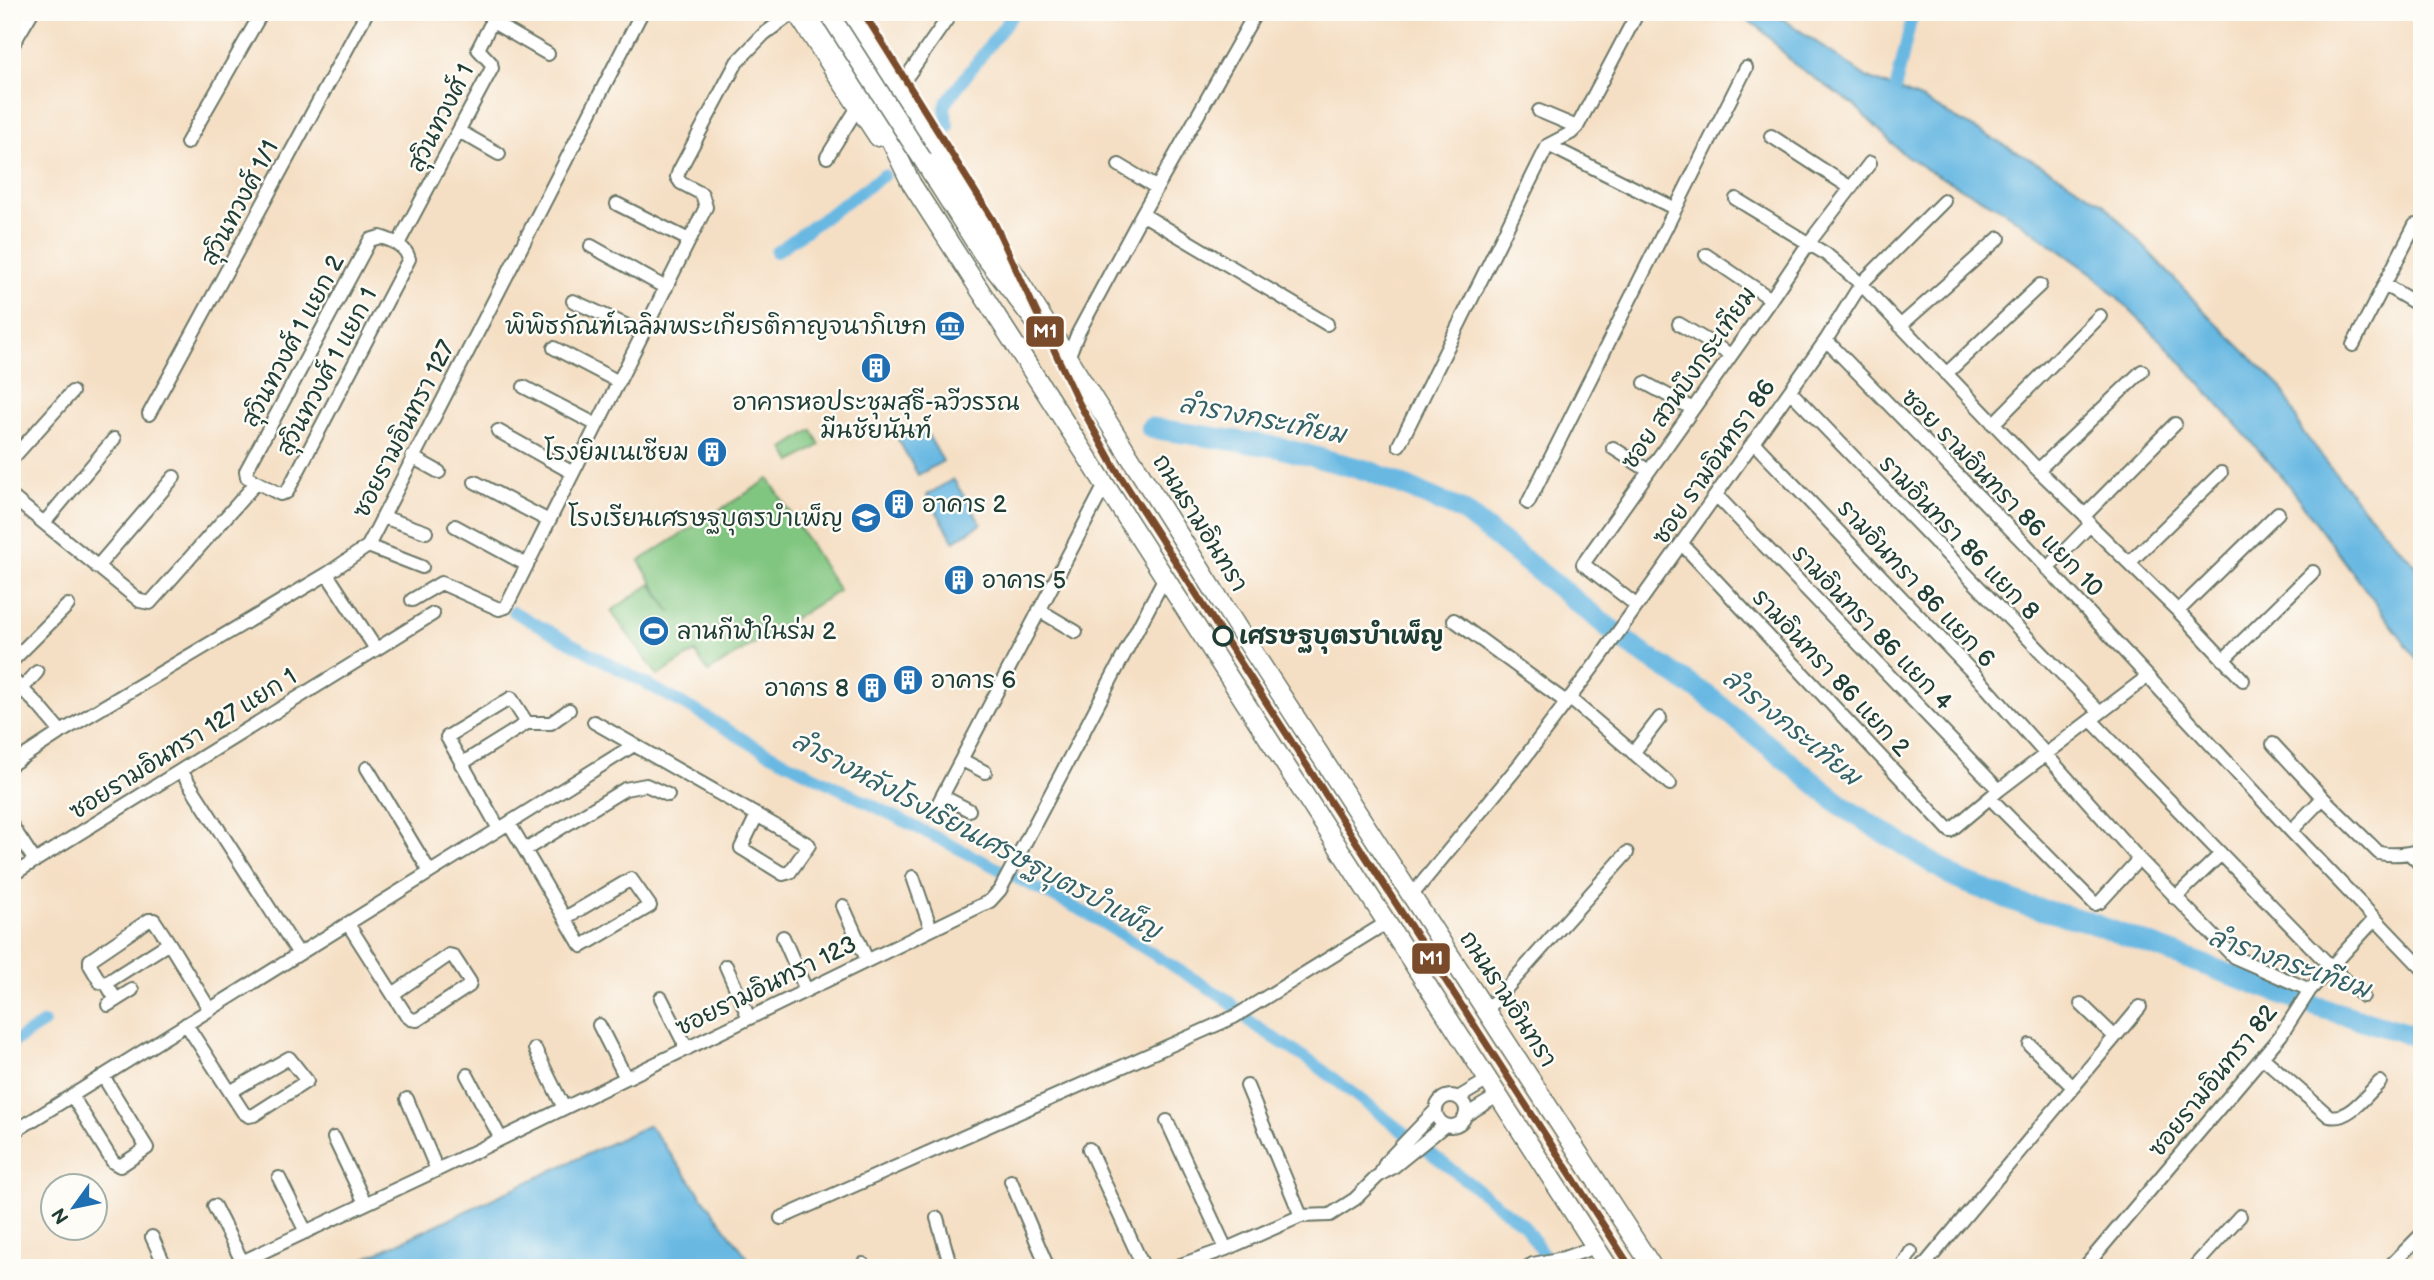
<svg xmlns="http://www.w3.org/2000/svg" width="2434" height="1280" font-family="'Balsamiq Sans','Playpen Sans Thai',sans-serif">
<style>
.green{fill:#81c680;stroke:#50825a;stroke-width:2}
.water{fill:#67b8e2;stroke:#437a8b;stroke-width:2}
.lines{fill:none;stroke-linecap:round;stroke-linejoin:round}
.canal{stroke:#67b8e2;stroke-width:12}
.river{stroke:#67b8e2;stroke-width:21}
.minor-casing{stroke:#6a7666;stroke-width:16}
.highway-casing{stroke:#6a7666;stroke-width:21}
.minor{stroke:#fff;stroke-width:12}
.highway{stroke:#fff;stroke-width:18}
.highway-bridge-casing{stroke:#6a7666;stroke-width:21;stroke-linecap:butt}
.highway-bridge{stroke:#fff;stroke-width:18}
.metro-1-casing{stroke:#fdfcf7;stroke-width:12}
.metro-1{stroke:#7a4b2a;stroke-width:7}
.stop-dot{fill:#fdfcf7;stroke:#1f3d34;stroke-width:3.5}
.labels{text-anchor:middle;dominant-baseline:central;stroke-width:5;stroke-linejoin:round;paint-order:stroke}
.street-label{font-size:24px;fill:#1f3d34;stroke:#fdfcf7}
.poi-label{font-size:24px;fill:#1f3d34;stroke:#fdfcf7;text-anchor:end}
.stop-label{font-size:24px;font-weight:bold;fill:#1f3d34;stroke:#fdfcf7;text-anchor:start}
.water-label{font-size:26px;font-style:italic;fill:#356268;stroke:#fdfcf7}
.line-badge{stroke:#fdfcf7;stroke-width:2.5}
.badge-label{font-size:19px;text-anchor:middle;font-weight:bold;fill:#fff}
</style>
<rect width="100%" height="100%" fill="#fdfcf7"/>
<filter id="ink" filterUnits="userSpaceOnUse"><feTurbulence type="fractalNoise" baseFrequency=".0143" numOctaves="2"/><feDisplacementMap in="SourceGraphic" scale="14" xChannelSelector="R" yChannelSelector="G"/><feConvolveMatrix kernelMatrix="1 2 1 2 8 2 1 2 1" color-interpolation-filters="sRGB"/></filter>
<filter id="wash" filterUnits="userSpaceOnUse"><feTurbulence type="fractalNoise" baseFrequency=".00686" numOctaves="4" result="noise"/><feDisplacementMap in="SourceGraphic" scale="28" xChannelSelector="R" yChannelSelector="G"/><feGaussianBlur stdDeviation="1.57" result="paint"/><feColorMatrix in="noise" values="0 0 0 0 0 0 0 0 0 0 0 0 0 0 0 0 0 1.4 0 .05"/><feComposite in="paint" operator="in"/></filter>
<g filter="url(#wash)">
<rect width="100%" height="100%" fill="#f5dfc4"/>
<!-- green -->
<path class="green" d="M812 430 820 445 792 462 784 448Z
M769 479 839 591 708 672 695 652 658 676 611 611 651 584 671 613 639 561Z"/>
<!-- water -->
<path class="water" d="M1733 12H1773L1868 78 1921 99 2050 170 2104 204 2211 318 2282 388 2302 431 2363 508 2422 572V666L2283 478 2174 354 2093 274 2003 210 1926 169 1901 152 1854 105 1794 64 1760 28Z
M922 425 943 461 918 475 898 439Z
M953 479 981 524 954 541 927 495Z
M649 1125 750 1261 734 1268H345Z"/>
<g class="lines">
<!-- canal -->
<path class="canal" d="M1892 104 1913 12
M942 131 948 127 945 108 947 101 1015 12
M776 252 884 175
M514 612 698 712 753 745 1086 913 1225 998 1254 1025 1316 1065 1524 1225 1553 1268
M12 1043 44 1023"/>
<!-- river -->
<path class="river" d="M1151 428 1277 447 1369 471 1463 511 1633 647 1708 696 1845 808 1959 880 2024 905 2086 921 2315 1006 2422 1038"/>
</g>
</g>
<g filter="url(#ink)">
<g class="lines">
<!-- minor casing -->
<g class="minor-casing">
<path id="minor" d="M491 21 548 54
M12 46 32 12
M899 88 952 12
M1539 111 1577 127
M459 131 499 154
M1771 136 1851 188
M187 143 262 12
M1548 145 1571 133 1577 127 1638 12
M827 157 858 107
M1119 165 1157 188
M1736 199 1826 254 1861 284 2038 470 2085 515 2090 525 2178 611 2243 680
M617 204 689 240
M1142 214 1327 324
M380 237C391 240 406 246 409 259L287 492 280 494 247 477 246 471 370 240Z
M398 244 492 68 491 63 478 49 497 12
M591 246 666 288
M1706 255 1771 299
M2385 285 2422 307
M573 301 643 333
M1679 324 1731 355
M1900 326 1999 238
M1826 340 2025 544 2291 831 2422 968
M2353 345 2415 225
M554 348 619 382
M1067 360 1078 333 1142 214 1256 12
M1946 374 2040 285
M1645 383 1693 409
M524 387 597 425
M1790 391 2100 713
M149 414 367 12
M1993 424 2100 316
M498 431 573 473
M1753 442 1978 678 2139 859 2234 957 2310 990
M1399 445 1548 145 1674 208
M1613 448 1649 471
M412 457 439 472
M12 459 72 392
M2038 470 2142 371
M475 482 549 521
M1716 495 1999 790
M12 497 140 601 150 603 256 483
M1528 503 1746 68
M2085 515 2175 424
M383 517 426 532
M44 523 114 439
M455 526 527 565
M1682 544 1950 831 1999 790 2147 677
M368 546 422 567
M2129 563 2221 473
M97 567 174 477
M2047 569 2090 525
M327 574 376 649
M412 600 441 583 499 609 506 607 706 207 702 194 681 183 677 177 679 171 737 62 764 34 794 12
M1636 605 1583 564 1771 299 1808 244 1870 163
M1039 610 1076 632
M2178 611 2278 513
M1454 620 1566 702
M2223 660 2313 572
M12 661 68 605
M12 679 38 705 61 732
M22 689 37 672
M1569 698 1670 784
M2091 720 2331 967 2363 996
M594 722 809 845 790 872 783 874 741 848 757 815
M2273 744 2323 798 2379 853C2394 856 2408 854 2422 850
M1633 753 1660 718
M962 760 985 772
M12 764 61 732 327 574 368 546 642 12
M461 764 527 723H551L569 710
M367 768 430 872
M181 771 299 954
M942 796 969 810
M1990 798 2095 904 2100 902 2139 859
M938 804 1105 485
M509 823 580 944 582 946 650 906 631 879 565 918
M12 826 35 861
M499 829 447 737 511 698 527 723
M2291 831 2323 798
M525 850 625 789 646 785 668 795
M2410 854 2422 866
M12 875 433 614
M913 877 931 929
M1412 895 1520 764 1597 662 1826 340 1861 284 1944 201
M2175 898 2221 854
M843 906 867 960
M348 924 406 1015 411 1019 417 1020 469 986 470 982 453 956 449 955 393 994
M783 937 806 990
M169 943 210 1010
M726 966 749 1018
M106 983 169 943 154 920H149L90 960V965L100 982 106 983 116 1000
M661 998 687 1049
M2081 1004 2115 1037
M108 1005 132 990
M1486 1011 1627 853
M186 1024 243 1112 249 1116 254 1115 307 1081 289 1058 230 1092
M599 1025 626 1078
M2030 1045 2073 1087
M535 1049 564 1108
M2262 1057 2329 1116C2349 1121 2367 1094 2380 1082
M467 1075 501 1139
M1247 1086 1301 1216
M72 1096 113 1162 120 1166 147 1148 103 1076
M1436 1111a15 15 0 1 1 30 0a15 15 0 1 1-30 0Z
M1458 1098 1488 1080
M407 1099 437 1170
M1466 1115 1499 1095
M1167 1121 1226 1249
M12 1133 634 745
M334 1138 365 1203
M1089 1149 1144 1268
M1380 1175 1386 1162 1436 1110
M279 1178 306 1232
M1011 1181 1048 1268
M214 1206 242 1261
M781 1218 1234 1017 1386 923
M937 1218 951 1268
M152 1237 166 1268
M863 1264 865 1268
M229 1268 437 1170 990 901 1000 890 1165 577
M1172 1268 1226 1249 1301 1216 1330 1215 1355 1199 1379 1175 1392 1168 1445 1125
M1526 1268 1533 1264 1564 1258 1595 1247
M1901 1268 1911 1252
M1922 1268 2140 1007
M2084 1268 2281 1035 2310 990 2374 920
M2193 1268 2240 1216
M2388 1268 2422 1234"/>
</g>
<!-- highway casing -->
<g class="highway-casing">
<path id="highway" d="M796 12 878 137
M812 12 879 117 911 183 1609 1268
M850 12 1239 630 1653 1268
M923 160 982 253 1036 323"/>
</g>
<!-- minor -->
<use href="#minor" class="minor"/>
<!-- highway -->
<use href="#highway" class="highway"/>
<!-- highway-bridge casing -->
<g class="highway-bridge-casing">
<path id="highway-bridge" d="M828 12 923 160"/>
</g>
<!-- highway-bridge -->
<use href="#highway-bridge" class="highway-bridge"/>
<!-- metro-1 casing -->
<g class="metro-1-casing">
<path id="metro-1" d="M863 12 993 220 1079 403 1115 468 1631 1268"/>
</g>
<!-- metro-1 -->
<use href="#metro-1" class="metro-1"/>
</g>
</g>
<!-- icons -->
<defs>
<g id="museum-disc" transform="scale(1.575)"><circle r="9.5" fill="#1f6fb2" stroke="#fdfcf7"/><path d="M0-6L6-3V-2H-6V-3ZM-5-1h2V3h-2ZM-1-1h2V3h-2ZM3-1h2V3H3ZM-6 4H6V6H-6Z" fill="#fff"/></g>
<g id="building-disc" transform="scale(1.575)"><circle r="9.5" fill="#1f6fb2" stroke="#fdfcf7"/><path d="M-4-6H4V6H1V3H-1V6H-4ZM-2.5-4.3h1.7v1.8h-1.7ZM.8-4.3h1.7v1.8H.8ZM-2.5-1h1.7V.8h-1.7ZM.8-1h1.7V.8H.8Z" fill="#fff"/></g>
<g id="school-disc" transform="scale(1.575)"><circle r="9.5" fill="#1f6fb2" stroke="#fdfcf7"/><path d="M0-5L7-2L0 1L-7-2ZM-4 1L0 2.5L4 1V4Q0 6-4 4Z" fill="#fff"/></g>
<g id="stadium-disc" transform="scale(1.575)"><circle r="9.5" fill="#1f6fb2" stroke="#fdfcf7"/><path d="M0-5a6.5 5 0 1 0 0 10a6.5 5 0 1 0 0-10ZM-3.5-1.8h7v3.6h-7Z" fill="#fff"/></g>
</defs>
<g fill-rule="evenodd">
<use href="#museum-disc" x="950" y="326"/>
<use href="#building-disc" x="876" y="368"/>
<use href="#building-disc" x="712" y="452"/>
<use href="#building-disc" x="899" y="504"/>
<use href="#school-disc" x="866" y="518"/>
<use href="#building-disc" x="959" y="580"/>
<use href="#stadium-disc" x="654" y="631"/>
<use href="#building-disc" x="908" y="680"/>
<use href="#building-disc" x="872" y="688"/>
</g>
<!-- markers -->
<circle class="stop-dot" cx="1223" cy="636" r="9"/>
<g class="labels">
<!-- street labels -->
<g class="street-label">
<text transform="translate(441 118) rotate(-63)">สุวินทวงศ์ 1</text>
<text transform="translate(240 203) rotate(-62)">สุวินทวงศ์ 1/1</text>
<text transform="translate(293 341) rotate(-62)">สุวินทวงศ์ 1 แยก 2</text>
<text transform="translate(327 372) rotate(-62)">สุวินทวงศ์ 1 แยก 1</text>
<text transform="translate(1689 378) rotate(-55)">ซอย สวนบึงกระเทียม</text>
<text transform="translate(404 429) rotate(-63)">ซอยรามอินทรา 127</text>
<text transform="translate(1714 462) rotate(-55)">ซอย รามอินทรา 86</text>
<text transform="translate(2002 493) rotate(46)">ซอย รามอินทรา 86 แยก 10</text>
<text transform="translate(1200 523) rotate(58)">ถนนรามอินทรา</text>
<text transform="translate(1959 538) rotate(46)">รามอินทรา 86 แยก 8</text>
<text transform="translate(1916 584) rotate(47)">รามอินทรา 86 แยก 6</text>
<text transform="translate(1872 628) rotate(46)">รามอินทรา 86 แยก 4</text>
<text transform="translate(1831 673) rotate(47)">รามอินทรา 86 แยก 2</text>
<text transform="translate(183 744) rotate(-32)">ซอยรามอินทรา 127 แยก 1</text>
<text transform="translate(766 986) rotate(-26)">ซอยรามอินทรา 123</text>
<text transform="translate(1508 999) rotate(57)">ถนนรามอินทรา</text>
<text transform="translate(2213 1081) rotate(-51)">ซอยรามอินทรา 82</text>
</g>
<!-- poi labels -->
<g class="poi-label">
<text x="927" y="326">พิพิธภัณฑ์เฉลิมพระเกียรติกาญจนาภิเษก</text>
<text x="876" y="402" text-anchor="middle">อาคารหอประชุมสุธี-ฉวีวรรณ<tspan x="876" dy="28">มีนชัยนันท์</tspan></text>
<text x="689" y="452">โรงยิมเนเซียม</text>
<text x="922" y="504" text-anchor="start">อาคาร 2</text>
<text x="843" y="518">โรงเรียนเศรษฐบุตรบำเพ็ญ</text>
<text x="982" y="580" text-anchor="start">อาคาร 5</text>
<text x="677" y="631" text-anchor="start">ลานกีฬาในร่ม 2</text>
<text x="931" y="680" text-anchor="start">อาคาร 6</text>
<text x="849" y="688">อาคาร 8</text>
</g>
<!-- stop labels -->
<g class="stop-label">
<text x="1239" y="636">เศรษฐบุตรบำเพ็ญ</text>
</g>
<!-- water labels -->
<g class="water-label">
<text transform="translate(1262 420) rotate(11)">ลำรางกระเทียม</text>
<text transform="translate(1791 728) rotate(39)">ลำรางกระเทียม</text>
<text transform="translate(976 836) rotate(28)">ลำรางหลังโรงเรียนเศรษฐบุตรบำเพ็ญ</text>
<text transform="translate(2289 964) rotate(19)">ลำรางกระเทียม</text>
</g>
</g>
<g class="line-badge">
<rect x="1025" y="315" width="40" height="33" rx="7" fill="#7a4b2a"/>
<rect x="1411" y="942" width="40" height="33" rx="7" fill="#7a4b2a"/>
</g>
<g class="badge-label">
<text x="1045" y="338">M1</text>
<text x="1431" y="965">M1</text>
</g>
<!-- margin -->
<rect width="2434" height="1280" fill="none" stroke="#fdfcf7" stroke-width="42"/>
<!-- north arrow -->
<g transform="translate(74 1207) rotate(237)"><circle r="33" fill="#fdfcf7" stroke="#a4b0a9" stroke-width="2"/>
<path d="M0-5L12 26L0 18L-12 26Z" fill="#1f6fb2"/>
<text y="-10" font-size="19" font-weight="bold" text-anchor="middle" fill="#1f3d34">N</text>
</g>
</svg>
